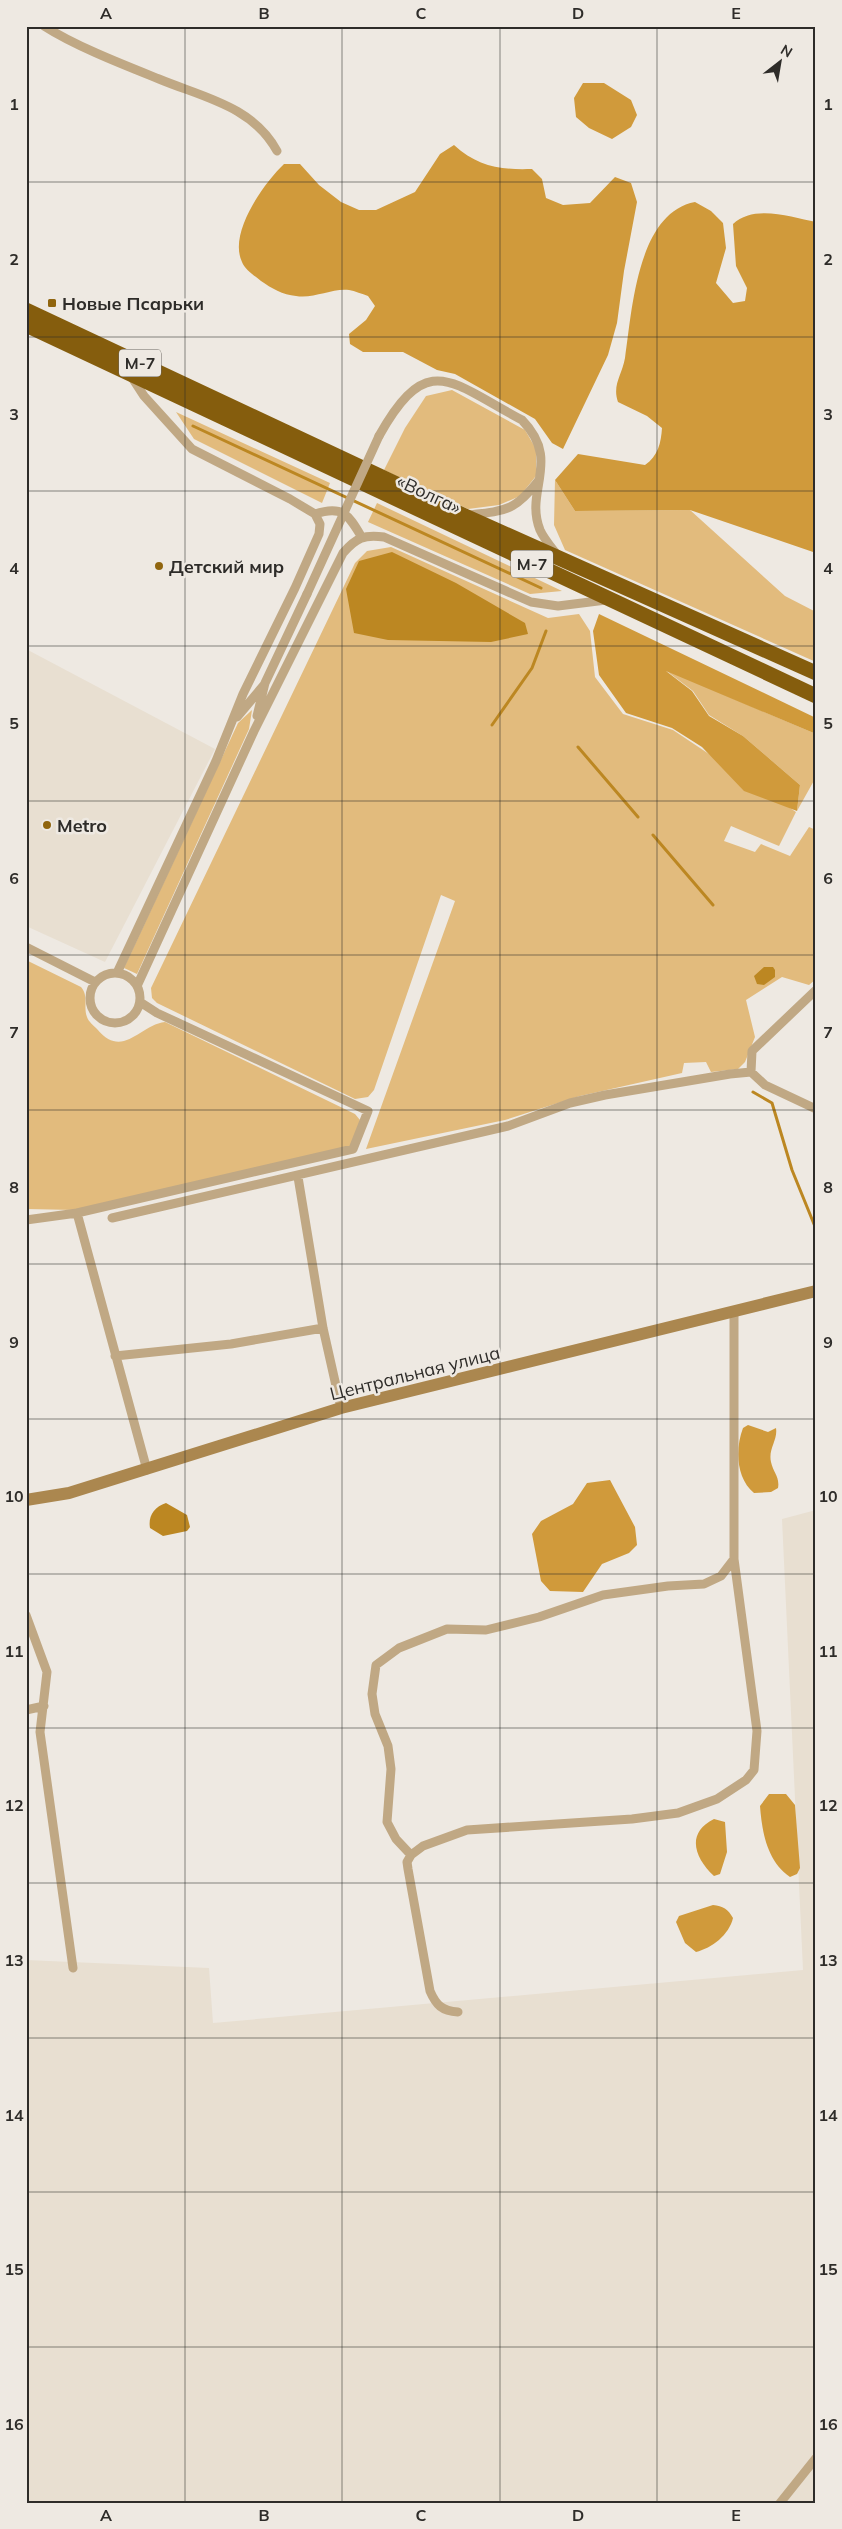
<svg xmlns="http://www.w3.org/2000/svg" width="842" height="2529" font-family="Mulish,sans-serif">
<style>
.built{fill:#e8dfd1}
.green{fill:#e2bb7d}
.forest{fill:#d09a3b}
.water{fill:#bc8722}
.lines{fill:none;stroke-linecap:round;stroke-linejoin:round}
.stream{stroke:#bc8722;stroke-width:3}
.street{stroke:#c0a884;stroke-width:9}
.secondary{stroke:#ab874f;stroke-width:12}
.highway{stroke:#855d0d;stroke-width:15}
.street-bridge{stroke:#c0a884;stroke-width:9}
.grid{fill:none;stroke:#2e2c29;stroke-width:1;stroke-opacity:0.55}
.poi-dot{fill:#90650e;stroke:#eee9e2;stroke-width:2}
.labels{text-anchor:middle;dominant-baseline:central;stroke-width:5;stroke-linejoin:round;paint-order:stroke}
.shield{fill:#eee9e2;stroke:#686560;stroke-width:1}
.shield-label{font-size:16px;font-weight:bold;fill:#2e2c29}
.poi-label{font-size:18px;font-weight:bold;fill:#2e2c29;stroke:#eee9e2;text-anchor:start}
.street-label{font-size:18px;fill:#2e2c29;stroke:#eee9e2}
.neatline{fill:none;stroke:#2e2c29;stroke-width:2}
.grid-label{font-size:16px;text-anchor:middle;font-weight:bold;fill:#2e2c29}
</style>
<rect width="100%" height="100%" fill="#eee9e2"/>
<!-- built -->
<path class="built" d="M26 649 215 749 105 962 26 926Z
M816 1510V2503H26V1960L209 1968 213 2023 803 1970 782 1519Z"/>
<!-- green -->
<path class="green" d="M452 390 525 430 536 449V476L520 496 499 505 468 509 384 470 405 428 426 396Z
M176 412 330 483 322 503 194 439Z
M555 480 575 511 690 510 785 596 816 612V662L565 550 554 525Z
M377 503 562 591 530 594 368 522Z
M391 547 548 618 579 614 590 631 595 677 623 714 673 730 796 812 779 846 731 826 724 841 755 852 761 844 790 856 809 827 816 830V979L809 985 782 977 746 1000 755 1037 745 1062 738 1069 711 1072 706 1062 684 1063 682 1073 580 1096 505 1120 366 1149 455 901 441 895 374 1090 368 1097 355 1099 157 1003 152 998 151 988 355 563 367 551Z
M664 669 816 734V777L797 811 800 785 743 736 709 715 693 691Z
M252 710 249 729 137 974 124 968 238 723Z
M26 960 81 987C89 996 83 1007 87 1017 88 1021 94 1026 97 1029 123 1060 139 1025 165 1022L355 1114 360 1120 352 1147 75 1210 26 1209Z"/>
<!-- forest -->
<path class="forest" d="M583 83H604L631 100 637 115 631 127 612 139 589 128 576 117 574 98Z
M454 145C478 167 501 170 532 169L542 179 546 198 563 205 590 203 615 177 631 183 637 202 624 271 617 323 608 355 563 449 552 443 535 419 455 374 437 370 403 352H363L350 344 349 334 366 320 375 306 368 296C362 294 355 291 349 290 332 288 314 299 296 296 283 295 271 288 261 281 255 276 245 270 242 262 228 233 264 183 284 164H300L319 185 341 202 359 210H376L415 192 440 154Z
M695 202 711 211 723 223 726 248 716 283 733 303 745 301 747 288 736 266 733 224C754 204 791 217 816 222V553L690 510 575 511 555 480 578 454 645 465C658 456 661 443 662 428L647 416 618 402C612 385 622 375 625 358 632 311 637 213 695 202Z
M599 614 816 718V734L666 671 692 691 709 716 743 736 800 785 797 811 744 791 702 747 672 728 626 713 599 675 593 631Z
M748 1425 768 1432 776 1428C778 1440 768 1449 771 1462 773 1472 780 1477 778 1488L771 1492 754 1493C736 1478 735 1449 743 1428Z
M610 1480 635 1527 637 1545 629 1553 602 1564 583 1592 550 1591 541 1581 532 1534 541 1521 573 1504 587 1483Z
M769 1794H786L795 1805 800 1868 797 1874 790 1877C767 1861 762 1832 760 1806Z
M714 1819 725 1822 727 1852 720 1874 714 1876C694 1857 686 1833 714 1819Z
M713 1905C723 1906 728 1909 733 1918 729 1935 712 1948 696 1952L685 1943 676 1922 679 1916Z"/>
<!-- water -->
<path class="water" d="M392 552 456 583 525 623 528 634 491 642 388 640 354 633 346 589 359 561Z
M764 967H773L775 970V977L764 985 757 984 754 976Z
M166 1503 187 1515 190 1527 187 1531 163 1536 150 1528C148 1516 154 1507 166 1503Z"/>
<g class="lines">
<!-- stream -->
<path class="stream" d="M193 426 541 588
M492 725 532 668 546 631
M578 747 638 817
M653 835 713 905
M753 1092 772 1103 792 1170 816 1229"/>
<!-- street -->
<path class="street" d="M44 26C75 46 124 65 159 79 202 97 253 106 277 151
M379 436C428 349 450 382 522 420 562 461 524 490 540 530 544 539 552 548 558 556
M315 514C342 505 348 514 361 536
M468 515C506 511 515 511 539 480
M257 716 265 683 307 594
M237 717 264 685
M26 947 95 982
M90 998a25 25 0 1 1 50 0a25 25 0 1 1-50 0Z
M117 973 216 761 243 694 295 588 319 534 320 524 315 514 290 499 192 449 144 396 131 376
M137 986 254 731 343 553C356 538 364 534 384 537L531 602 558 606 606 600
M816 990 752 1051 751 1072 765 1085 816 1109
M298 1177 323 1328 341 1408
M77 1213 353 1149 368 1111 157 1013 140 1002
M112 1218 508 1126 570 1103 605 1095 730 1074 751 1072
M26 1220 77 1213 147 1470
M115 1356 231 1344 323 1328
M26 1615 47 1672 40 1732 73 1968
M26 1710 44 1706
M411 1855 396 1839 387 1822 391 1769 388 1746 375 1714 372 1694 376 1665 399 1648 447 1629 486 1630 539 1617 603 1595 668 1586 704 1584 721 1576 734 1559
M458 2012C442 2011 436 2005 430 1991L408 1869 407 1862 411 1855 423 1846 467 1830 632 1819 678 1813 717 1799 746 1780 754 1770 757 1731 734 1559V1313
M780 2503 816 2458"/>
<!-- secondary -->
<path class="secondary" d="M26 1500 69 1493 341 1408 816 1291"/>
<!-- highway -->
<path class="highway" d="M26 310 465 516 816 673
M26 325 816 696"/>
<!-- street-bridge -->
<path class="street-bridge" d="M307 594 379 436"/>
</g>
<!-- grid -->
<path class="grid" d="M185 26V2503M342 26V2503M500 26V2503M657 26V2503M26 182H816M26 337H816M26 491H816M26 646H816M26 801H816M26 955H816M26 1110H816M26 1264H816M26 1419H816M26 1574H816M26 1728H816M26 1883H816M26 2038H816M26 2192H816M26 2347H816"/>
<!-- markers -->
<g class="poi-dot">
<rect x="47" y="298" width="10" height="10" rx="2.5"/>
<circle cx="159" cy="566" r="5"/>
<circle cx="47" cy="825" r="5"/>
</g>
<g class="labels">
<!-- shield labels -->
<g class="shield">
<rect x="119" y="349.5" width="42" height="27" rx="4"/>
<rect x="511" y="550.5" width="42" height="27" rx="4"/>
</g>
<g class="shield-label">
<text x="140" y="363">М-7</text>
<text x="532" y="564">М-7</text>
</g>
<!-- poi labels -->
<g class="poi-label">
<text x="62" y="303">Новые Псарьки</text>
<text x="169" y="566">Детский мир</text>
<text x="57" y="825">Metro</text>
</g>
<!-- street labels -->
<g class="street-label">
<text transform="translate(429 494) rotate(25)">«Волга»</text>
<text transform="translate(415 1373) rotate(-14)">Центральная улица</text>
</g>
</g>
<!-- border -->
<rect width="842" height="2529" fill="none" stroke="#eee9e2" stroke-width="55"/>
<!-- north arrow -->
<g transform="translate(780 62) rotate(31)" stroke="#eee9e2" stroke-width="4" paint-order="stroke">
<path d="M0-4L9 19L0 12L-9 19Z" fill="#2e2c29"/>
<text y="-8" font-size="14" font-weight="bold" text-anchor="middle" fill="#2e2c29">N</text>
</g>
<rect x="28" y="28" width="786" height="2474" class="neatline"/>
<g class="grid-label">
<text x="106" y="19">A</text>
<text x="264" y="19">B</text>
<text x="421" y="19">C</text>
<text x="578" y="19">D</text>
<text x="736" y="19">E</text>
<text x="14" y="110">1</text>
<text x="828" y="110">1</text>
<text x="14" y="265">2</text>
<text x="828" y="265">2</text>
<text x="14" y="420">3</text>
<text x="828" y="420">3</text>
<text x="14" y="574">4</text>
<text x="828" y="574">4</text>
<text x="14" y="729">5</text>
<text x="828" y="729">5</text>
<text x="14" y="884">6</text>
<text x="828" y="884">6</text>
<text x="14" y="1038">7</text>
<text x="828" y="1038">7</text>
<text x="14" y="1193">8</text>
<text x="828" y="1193">8</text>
<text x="14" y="1348">9</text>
<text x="828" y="1348">9</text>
<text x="14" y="1502">10</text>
<text x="828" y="1502">10</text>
<text x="14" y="1657">11</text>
<text x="828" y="1657">11</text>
<text x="14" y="1811">12</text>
<text x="828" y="1811">12</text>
<text x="14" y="1966">13</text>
<text x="828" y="1966">13</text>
<text x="14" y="2121">14</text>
<text x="828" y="2121">14</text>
<text x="14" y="2275">15</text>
<text x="828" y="2275">15</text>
<text x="14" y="2430">16</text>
<text x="828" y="2430">16</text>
<text x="106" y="2521">A</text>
<text x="264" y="2521">B</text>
<text x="421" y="2521">C</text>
<text x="578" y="2521">D</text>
<text x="736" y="2521">E</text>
</g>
</svg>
